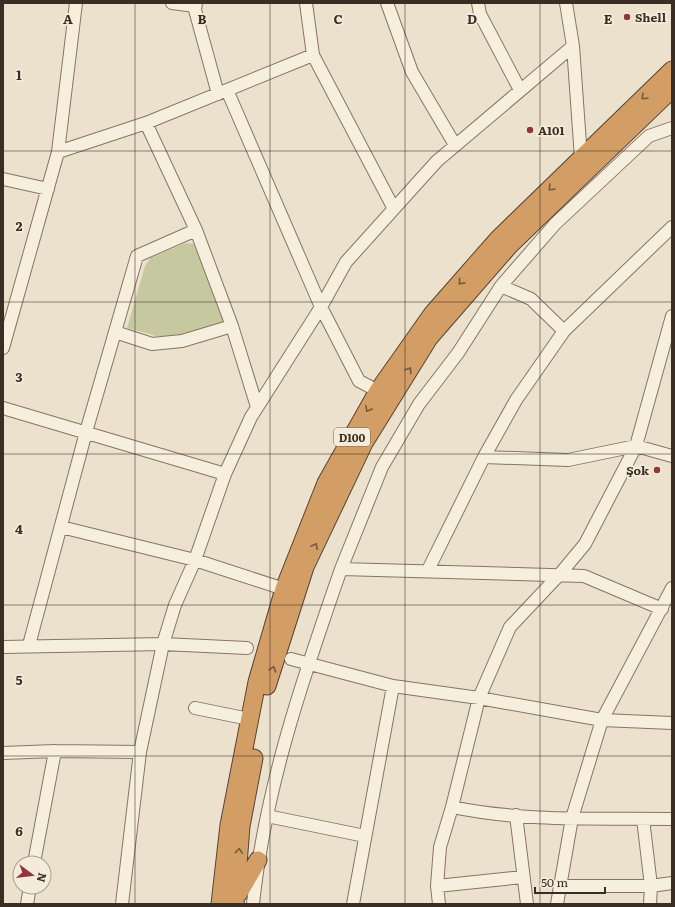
<svg xmlns="http://www.w3.org/2000/svg" width="675" height="907" font-family="Literata,serif">
<style>
.green{fill:#c6c9a0}
.lines{fill:none;stroke-linecap:round;stroke-linejoin:round}
.minor-casing{stroke:#887461;stroke-width:14}
.highway-casing{stroke:#564334;stroke-width:19}
.minor{stroke:#f7efde;stroke-width:12}
.highway{stroke:#d29e65;stroke-width:17}
.oneway{stroke:#775a3d}
.grid{fill:none;stroke:#3a2d23;stroke-width:1;stroke-opacity:0.55}
.poi-dot{fill:#92363a;stroke:#f4ebdb;stroke-width:1.5}
.labels{text-anchor:middle;dominant-baseline:central;stroke-width:3.5;stroke-linejoin:round;paint-order:stroke}
.shield{fill:#f4ebdb;stroke:#72665a;stroke-width:1}
.shield-label{font-size:11px;font-weight:bold;fill:#3a2d23}
.poi-label{font-size:12px;font-weight:bold;fill:#3a2d23;stroke:#f4ebdb;text-anchor:start}
.grid-label{font-size:13px;text-anchor:middle;font-weight:bold;fill:#3a2d23;stroke:#f4ebdb;stroke-width:3.5;stroke-linejoin:round;paint-order:stroke}
</style>
<rect width="100%" height="100%" fill="#ece1cc"/>
<!-- green -->
<path class="green" d="M186 243 196 244 224 318 222 322 183 337 167 339 127 328 145 266 150 258Z"/>
<g class="lines">
<!-- minor casing -->
<g class="minor-casing">
<path id="minor" d="M172 3 195 6
M196 3 195 10 218 94
M306 3 313 55 394 209
M387 3 412 72 455 145
M478 3 480 14 520 90
M566 3 573 46 581 158
M227 90 321 307 359 381 378 391
M146 123 196 230 232 326 257 407
M58 152 146 123 313 55
M3 179 48 189
M501 286 531 299 564 331
M115 332 152 344 182 341 232 326
M3 348 58 152 76 3
M3 408 225 474
M484 457 568 460 636 446 672 456
M61 527 195 560 225 474 251 417 321 307 346 262 437 161 573 46
M341 569 382 467 419 404 458 353 501 286 555 224 649 136 672 128
M428 570 484 457 516 400 564 331 672 227
M29 645 86 432 137 256 196 230
M3 647 163 644 140 752 122 904
M247 648 163 644 175 605 195 560 284 589
M291 659 393 686 479 698 602 720 672 723
M195 708 249 719
M3 753 55 751 140 752
M452 807C524 822 599 818 672 819
M516 815 527 904
M267 816 365 836
M643 819 651 886 672 883
M34 863 55 751
M437 886 523 877
M560 886H651L650 904
M27 904 30 887
M253 904C265 788 303 678 341 569L584 576 662 609
M353 904 393 686
M439 904 437 886 440 847 452 807 479 698 510 627 560 574 585 544 636 446 672 316
M557 904 572 818 602 720 672 588"/>
</g>
<!-- highway casing -->
<g class="highway-casing">
<path id="highway" d="M267 686 305 567 364 443 429 338 509 246 672 89
M239 893 258 860
M220 904 229 825 257 682 284 589 326 483 378 391 433 313 498 239 672 70
M235 904 241 826 254 758"/>
</g>
<!-- minor -->
<use href="#minor" class="minor"/>
<!-- highway -->
<use href="#highway" class="highway"/>
</g>
<!-- one-way arrows -->
<defs><path id="oneway-chevron" d="M-2-3.5L2.5 0L-2 3.5" fill="none" stroke-width="1.6" stroke-linecap="round" stroke-linejoin="round"/></defs>
<g class="oneway">
<use href="#oneway-chevron" transform="translate(644 97) rotate(136)"/>
<use href="#oneway-chevron" transform="translate(551 188) rotate(136)"/>
<use href="#oneway-chevron" transform="translate(461 282) rotate(131)"/>
<use href="#oneway-chevron" transform="translate(409 370) rotate(-58)"/>
<use href="#oneway-chevron" transform="translate(368 409) rotate(119)"/>
<use href="#oneway-chevron" transform="translate(315 546) rotate(-65)"/>
<use href="#oneway-chevron" transform="translate(273 669) rotate(-72)"/>
<use href="#oneway-chevron" transform="translate(239 851) rotate(-86)"/>
</g>
<!-- grid -->
<path class="grid" d="M135 3V904M270 3V904M405 3V904M540 3V904M3 151H672M3 302H672M3 454H672M3 605H672M3 756H672"/>
<!-- markers -->
<g class="poi-dot">
<circle cx="627" cy="17" r="4"/>
<circle cx="530" cy="130" r="4"/>
<circle cx="657" cy="470" r="4"/>
</g>
<g class="labels">
<!-- shield labels -->
<rect class="shield" x="334" y="428" width="36" height="18" rx="3"/>
<g class="shield-label">
<text x="352" y="437">D100</text>
</g>
<!-- poi labels -->
<g class="poi-label">
<text x="635" y="17">Shell</text>
<text x="538" y="130">A101</text>
<text x="649" y="470" text-anchor="end">Şok</text>
</g>
</g>
<g class="grid-label">
<text x="68" y="24">A</text>
<text x="202" y="24">B</text>
<text x="338" y="24">C</text>
<text x="472" y="24">D</text>
<text x="608" y="24">E</text>
<text x="19" y="80">1</text>
<text x="19" y="231">2</text>
<text x="19" y="382">3</text>
<text x="19" y="534">4</text>
<text x="19" y="685">5</text>
<text x="19" y="836">6</text>
</g>
<!-- border -->
<rect width="675" height="907" fill="none" stroke="#3a2d23" stroke-width="8"/>
<!-- north arrow -->
<g transform="translate(32 875) rotate(105)"><circle r="19" fill="#f4ebdb" stroke="#aa9f91"/>
<path d="M0-3L7 15L0 10L-7 15Z" fill="#92363a"/>
<text y="-6" font-size="11" font-weight="bold" text-anchor="middle" fill="#3a2d23">N</text>
</g>
<!-- scale -->
<path d="M535 887v6h70v-6" fill="none" stroke="#3a2d23" stroke-width="2"/>
<text x="541" y="887" font-size="12" fill="#3a2d23" stroke="#f4ebdb" stroke-width="3" paint-order="stroke">50 m</text>
</svg>
